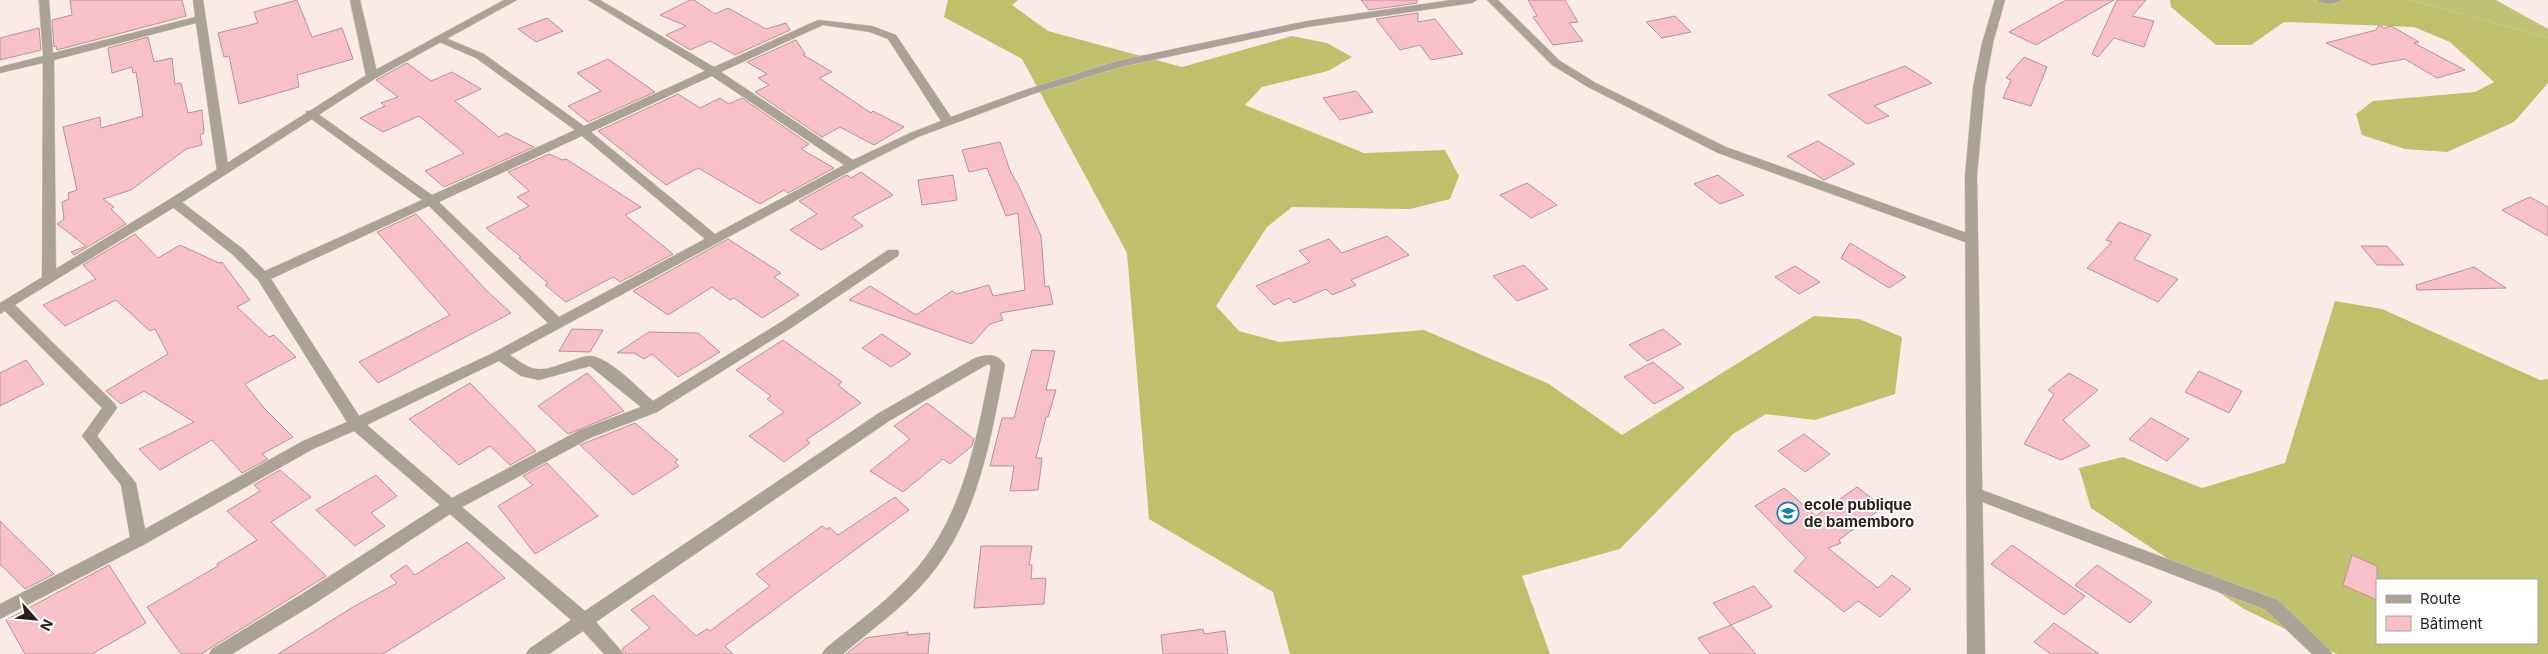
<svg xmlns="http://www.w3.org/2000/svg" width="2548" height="654" font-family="Inter,sans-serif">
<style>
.green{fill:#bfc177}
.forest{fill:#bec06c;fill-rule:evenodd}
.building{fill:#f8c1ca;stroke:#b69298}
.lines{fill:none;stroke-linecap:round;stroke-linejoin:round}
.minor-casing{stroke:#d5c6c1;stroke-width:1}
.tertiary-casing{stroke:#d5c6c1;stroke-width:1}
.minor{fill:#aba296;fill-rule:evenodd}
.tertiary{fill:#aba296;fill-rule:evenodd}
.labels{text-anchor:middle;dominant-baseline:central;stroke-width:4;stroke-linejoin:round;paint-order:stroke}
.poi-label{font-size:15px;font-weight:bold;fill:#2a1e19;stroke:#fff;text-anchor:start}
</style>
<rect width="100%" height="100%" fill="#faebe6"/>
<!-- green -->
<path class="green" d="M2410 0H2496L2548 29V38Z"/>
<!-- forest -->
<path class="forest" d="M948 0H1018L1012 5 1048 31 1182 67 1292 36 1327 43 1352 57 1328 71 1262 87 1245 105 1364 153 1445 150 1459 176 1450 199 1410 209 1292 207 1267 227 1216 306 1239 331 1279 342 1424 330 1549 384 1622 435 1814 316 1859 319 1902 337 1895 394 1815 420 1766 414 1733 434 1620 549 1522 576 1550 654H1290L1273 592 1149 519 1127 253 1022 59 944 17Z
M2170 0H2410L2548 38V83L2514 122 2447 152 2405 149 2362 135 2356 114 2373 101 2475 92 2494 82 2450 42 2414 27 2284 22 2251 45H2216L2171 7Z
M2335 301 2382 309 2540 380 2548 379V654H2337L2244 609 2091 508 2079 468 2123 457 2202 488 2285 463ZM2377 580H2537V643H2377Z"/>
<!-- building -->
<path class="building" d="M70 0H182L186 16 57 50 56 46 54 47 52 20 72 15Z
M297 0 312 37 342 28 353 59 297 75 299 87 239 104 229 56 224 57 218 33 258 23 254 12Z
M690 0H694L715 14 728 8 766 29 786 23 790 30 735 55 710 41 690 50 666 35 686 26 660 15Z
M1361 0H1417V3L1369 10Z
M1528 0H1565L1578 22 1569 23 1583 41 1553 45 1533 17 1537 16Z
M2066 0H2114L2036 45 2009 32Z
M2117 0H2146L2132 16 2154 21 2144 47 2114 38 2098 57 2092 54Z
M1418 13V22L1435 19 1463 54 1431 60 1420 45 1400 50 1376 19Z
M1675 16 1691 32 1662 38 1646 22Z
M547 18 563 31 536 42 518 29Z
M2379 25 2384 28 2391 26 2419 42 2414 43 2465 70 2437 78 2405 59 2372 65 2326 43 2376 30Z
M39 28 41 50 0 60V38Z
M148 37 154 62 172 58 175 84 181 83 188 113 202 110 204 133 200 135 202 145 186 149 131 190 103 199 114 207 111 209 126 224 74 255 71 252 86 246 57 224 64 219 62 202 69 199 68 193 77 190 63 127 100 117 101 128 143 116 136 72 133 73 132 67 112 73 108 48Z
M796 40 805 54 803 55 832 72 819 78 871 113 873 111 904 127 874 145 840 127 822 137 755 92 769 85 758 78 767 74 747 62Z
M2024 57 2047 67 2031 106 2003 98 2011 80 2006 78Z
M608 59 655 92 588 122 568 106 601 91 577 73Z
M407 63 431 81 452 72 481 89 455 101 499 137 506 133 534 147 444 187 425 171 464 153 419 116 383 132 360 118 385 106 381 103 398 97 376 80Z
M1905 66 1932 83 1874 106 1889 116 1867 124 1828 95Z
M1356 91 1373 112 1340 120 1323 98Z
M678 94 700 108 720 98 729 104 742 98 809 144 801 149 834 168 788 193 784 190 760 204 698 168 666 185 598 131Z
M1818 141 1855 164 1824 180 1787 156Z
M1000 142 1011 173 1018 184 1041 236 1045 287 1049 286 1053 304 1000 313 1003 320 990 324 972 344 849 300 870 286 916 315 952 291 957 294 989 285 993 296 1025 290 1018 213 1006 216 987 168 969 172 962 150Z
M549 154 563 160 566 159 641 207 625 215 673 254 620 282 613 277 566 302 545 285 548 283 519 258 521 257 486 228 529 206 517 197 529 191 508 172Z
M861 172 893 195 852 217 863 226 821 250 790 230 817 214 799 201 847 175 851 178Z
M953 175 957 200 922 205 918 180Z
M1718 175 1744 195 1720 204 1694 184Z
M1527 183 1557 205 1531 218 1500 195Z
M2530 197 2548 207V236L2502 210Z
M416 214 486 290 511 313 378 383 359 362 450 315 377 232Z
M2119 222 2151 235 2134 259 2178 279 2158 302 2087 268 2112 242 2106 240Z
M135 234 158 258 180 245 219 263 222 262 250 300 237 307 269 337 274 335 296 357 245 384 264 408 293 437 262 454 268 459 242 473 212 440 160 470 139 449 194 422 144 391 121 404 106 391 168 354 155 329 150 331 116 300 65 326 43 305 96 279 83 265Z
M1387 236 1409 255 1351 280 1356 285 1332 295 1326 289 1294 303 1289 298 1274 305 1256 286 1310 262 1299 251 1329 239 1342 253Z
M728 239 781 273 774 277 799 295 762 318 734 298 730 300 712 287 668 315 633 291Z
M1850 243 1906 277 1889 288 1841 258Z
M2361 246H2387L2404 265H2377Z
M1524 265 1548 289 1517 301 1493 276Z
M1795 266 1820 282 1799 294 1775 277Z
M2474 267 2506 288 2417 290 2416 285Z
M572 329 603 330 590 352 559 351Z
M1663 329 1681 344 1647 361 1629 345Z
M649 332 698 333 720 352 678 377 652 354 644 359 634 353H617Z
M882 334 911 354 891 367 862 348Z
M783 340 842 382 838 385 861 403 806 440 810 443 784 462 749 436 784 412 767 399 771 396 736 370Z
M1032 350 1055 351 1046 390H1056L1048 417H1046L1036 458H1042L1038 490 1010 491 1014 466H990L1002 418H1014Z
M26 360 44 384 0 406V373Z
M1653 362 1684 388 1654 404 1624 377Z
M2199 371 2242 391 2229 413 2185 392Z
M587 373 624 411 568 434 538 406Z
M2069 373 2098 390 2063 420 2090 446 2061 460 2024 444 2054 394 2048 390Z
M470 383 536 451 510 465 490 446 459 465 409 419Z
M927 403 974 439 972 446 950 464 943 459 903 492 870 471 910 439 894 426Z
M2151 418 2189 439 2167 461 2129 439Z
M635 423 678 460 675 462 679 466 633 495 580 445Z
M1804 434 1830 454 1805 472 1778 451Z
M547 463 598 516 535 554 498 506 533 485 523 476Z
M280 470 311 497 271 522 326 576 201 654H181L147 607 218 566 217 564 257 540 227 511 260 491 254 485Z
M376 475 397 496 371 513 385 526 355 546 316 510Z
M1857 487 1883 507 1839 540 1841 543 1828 548 1878 588 1892 575 1911 589 1880 617 1858 601 1844 612 1794 571 1806 558 1755 506 1784 488 1816 516Z
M895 497 909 510 725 646 733 654H626L622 649 650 628 631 610 653 595 696 636 707 629 710 631 770 586 756 574 822 526 828 530 829 527 838 535Z
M0 521 54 574 25 589 0 564Z
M467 542 505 578 383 654H278L353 607 397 583 390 576 406 565 415 575Z
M2012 545 2085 596 2064 615 1991 564Z
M981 546H1032L1029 565H1032L1031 579 1046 578 1044 604 974 608Z
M2352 555 2377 566V600L2343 585Z
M109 565 146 623 92 654H25L6 620Z
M2097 565 2152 602 2130 623 2075 585Z
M1754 586 1772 607 1731 625 1713 603Z
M2054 623 2099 654H2051L2034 642Z
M1731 625 1756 654H1710L1698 638Z
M1203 629 1204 634 1225 631 1228 654H1163L1161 635Z
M908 632 907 635 930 633 928 654H846L866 638Z"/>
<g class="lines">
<!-- minor casing -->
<g class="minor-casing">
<path id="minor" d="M39 0H49L53 53 195 17 193 0H203L229 171 223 175 217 171 196 23 54 60 56 279 49 283 42 279 43 63 0 73V67L43 56Z
M350 0H360L378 76 376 78H368L366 76Z
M588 0H600L714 67 818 20 872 26 896 35 951 117 1025 90 1117 61 1307 21 1451 0H1477L1472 3 1307 27 1120 67 1033 94 918 137 856 168 510 355C537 375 541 371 571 361 577 359 584 356 590 356 609 357 638 388 653 401L781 322 888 250H898L899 253 898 256 791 328 657 412 590 438 462 507 585 611 879 413 975 358C987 354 998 353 1005 365 991 438 978 519 928 578 904 607 872 629 843 654H822L825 649C856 623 891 599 917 568 964 513 977 436 991 366L988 364 889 421 596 622 624 654H604L583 631 549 654H526L529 649 571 620 450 514 314 604 232 654H209L212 649 302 594 440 505 354 431 313 449 145 544 0 619V604L130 537 121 485 82 436 102 408 2 308 0 305 2 302H12L115 404 117 408 97 436 136 483 145 529 303 441 347 422 258 280 233 255 170 205 168 202 170 199H178L243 249 265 271 422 200 306 115V111H314L432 195 575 130 476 58 437 41V37L441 36 484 54 584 126 705 71ZM823 25 870 32 888 39 941 121 910 133 853 160 721 72ZM712 76 844 165 715 234 591 132ZM582 136 705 239 559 317 439 202ZM429 206 548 323 495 352 359 416 271 279ZM499 361 521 376 539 380 590 366 641 407 580 430 452 498 367 425Z
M1487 0H1498L1560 61 1596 83 1726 147 1975 236 1976 239 1975 242H1965L1718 153 1588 87 1552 65Z
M2317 0H2341C2336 5 2322 5 2317 0Z
M1974 487 2278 600 2329 649 2332 654H2312L2266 610 1969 497 1966 493 1969 489Z"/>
</g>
<!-- tertiary casing -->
<g class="tertiary-casing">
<path id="tertiary" d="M504 0H517L376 78 178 205 0 314V303L170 199 368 74Z
M1995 0H2005L1993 43 1985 87 1977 176 1985 654H1967L1965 176 1973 87 1982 43Z"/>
</g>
<!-- minor -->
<use href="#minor" class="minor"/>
<!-- tertiary -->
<use href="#tertiary" class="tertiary"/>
</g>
<!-- icons -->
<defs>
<g id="school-ring" transform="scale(1.125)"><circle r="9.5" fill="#fff" stroke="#1580a9" stroke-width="1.5"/><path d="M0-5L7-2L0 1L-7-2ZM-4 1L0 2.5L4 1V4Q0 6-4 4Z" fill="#1580a9"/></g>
</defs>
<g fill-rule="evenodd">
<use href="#school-ring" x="1788" y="513"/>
</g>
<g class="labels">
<!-- poi labels -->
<g class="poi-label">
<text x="1804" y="504">ecole publique<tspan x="1804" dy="17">de bamemboro</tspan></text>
</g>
</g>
<!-- legend -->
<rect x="2376" y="579" width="162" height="65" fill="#ffffff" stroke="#aaa5a3"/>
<rect x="2386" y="595" width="25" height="8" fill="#aba296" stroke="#aaa5a3"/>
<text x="2420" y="604" font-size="15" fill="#2a1e19">Route</text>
<rect x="2386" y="616" width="25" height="15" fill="#f8c1ca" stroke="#aaa5a3"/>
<text x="2420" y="629" font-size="15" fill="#2a1e19">Bâtiment</text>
<!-- north arrow -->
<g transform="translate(35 619) rotate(117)" stroke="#ffffff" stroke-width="4" paint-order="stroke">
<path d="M0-4L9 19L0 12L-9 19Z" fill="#2a1e19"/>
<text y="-8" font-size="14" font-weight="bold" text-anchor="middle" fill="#2a1e19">N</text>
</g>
</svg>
